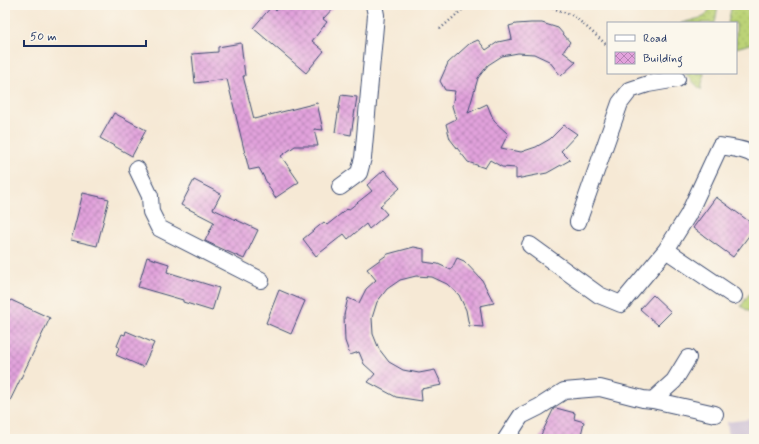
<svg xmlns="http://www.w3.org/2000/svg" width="759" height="444" font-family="Mynerve,sans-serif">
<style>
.industrial{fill:#ccbfd4}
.grass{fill:url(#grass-dots);stroke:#6c816a}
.pitch{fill:#bcd377;stroke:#6c816a}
.building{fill:url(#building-cross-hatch)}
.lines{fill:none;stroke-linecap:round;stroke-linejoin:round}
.minor-casing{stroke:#3c4b70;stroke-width:18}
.path{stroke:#3c4b70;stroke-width:2.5;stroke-dasharray:1 3;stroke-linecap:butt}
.minor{stroke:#fff;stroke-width:16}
</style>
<defs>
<pattern id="grass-dots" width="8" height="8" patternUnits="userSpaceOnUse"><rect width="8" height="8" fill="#bcd377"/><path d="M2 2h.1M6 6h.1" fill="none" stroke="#a1b569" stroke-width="1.8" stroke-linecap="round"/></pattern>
<pattern id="building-cross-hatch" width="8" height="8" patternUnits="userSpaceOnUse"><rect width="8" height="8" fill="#e2a2dc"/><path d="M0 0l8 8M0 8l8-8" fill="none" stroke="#b684b6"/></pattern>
</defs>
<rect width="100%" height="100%" fill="#fbf7ec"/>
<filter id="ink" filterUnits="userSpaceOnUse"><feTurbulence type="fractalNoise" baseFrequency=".025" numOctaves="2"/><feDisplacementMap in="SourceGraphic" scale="8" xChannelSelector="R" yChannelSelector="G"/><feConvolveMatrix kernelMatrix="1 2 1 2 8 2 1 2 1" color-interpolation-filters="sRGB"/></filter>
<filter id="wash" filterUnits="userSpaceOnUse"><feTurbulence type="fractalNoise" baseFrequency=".012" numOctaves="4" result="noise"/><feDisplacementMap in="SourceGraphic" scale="16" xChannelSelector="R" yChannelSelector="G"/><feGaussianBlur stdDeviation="0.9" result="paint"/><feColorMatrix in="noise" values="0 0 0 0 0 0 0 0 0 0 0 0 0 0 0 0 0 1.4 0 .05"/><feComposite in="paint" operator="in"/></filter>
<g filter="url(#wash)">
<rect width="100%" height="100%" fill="#f6e9d5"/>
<!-- industrial -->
<path class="industrial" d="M752 419 754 439H729L727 422Z"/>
<!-- grass -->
<path class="grass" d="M713 5H718L715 23H681L704 17Z
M745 5H752L754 8V43L736 48V23H728L731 9Z
M685 73H704L701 90Z"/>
<!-- pitch -->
<path class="pitch" d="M754 287V315L741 306Z"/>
<g id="blocks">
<!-- building -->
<path class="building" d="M281 5H336L323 19 327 22 312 41 324 51 306 73 253 28 272 6 276 11Z
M531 23H542L558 28 570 42 563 52 576 62 561 76 549 61 534 54 518 53 502 56 488 65 478 78 468 113 487 104 494 121 508 134 501 148 521 152 536 147 550 139 564 125 577 134 561 151 570 160 547 173 516 179V168L502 167 490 160 485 168 468 162 450 139 446 124 456 119 452 106 455 91 445 90 440 81 448 63 469 44 478 40 486 50 498 42 512 39 509 26 516 24Z
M241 43 245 76H243L254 119 317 103 323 130 314 129 318 146H295L281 156 299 182 275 198 259 168 249 170 227 79 195 83 192 54 218 52V47Z
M341 95 357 97 351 135 335 132Z
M114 113 146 130 132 156 100 138Z
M384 170 400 188 380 206 387 214 369 229 366 224 348 239 344 234 316 256 303 239 324 222 327 225 347 209 348 210 372 191 367 185Z
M194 180 221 194 213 209 258 230 244 259 205 241 214 222 181 205Z
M83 193 109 199 97 246 71 240Z
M716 197 754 225V229L733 257 693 228Z
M414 247 424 249V262L438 264 451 270 457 258 464 261 482 280 494 303 480 306 483 327 469 326 466 310 459 295 447 284 432 277 416 276 400 280 387 289 377 302 372 318 373 334 379 349 389 362 403 370 419 373 435 370 442 385 421 389 422 401 396 397 368 382 375 374 364 364 359 352 350 355 345 341 344 315 348 298 359 303 366 289 376 280 367 269 388 254Z
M147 257 169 264 167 272 219 288 212 311 183 302V300L138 287Z
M279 290 305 301 291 334 266 323Z
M653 295 671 312 658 325 640 309Z
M11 300 50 318 5 411V312Z
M126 331 154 343 143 367 116 355 119 347 117 346 122 334 125 335Z
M554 408H556L575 413 574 419 584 422 580 439H539Z"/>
</g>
</g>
<g filter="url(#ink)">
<use href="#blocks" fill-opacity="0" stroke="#3c4b70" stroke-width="1"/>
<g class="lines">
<!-- minor casing -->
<g class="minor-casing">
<path id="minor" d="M137 169 150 196 151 212 159 228 261 280
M340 187 359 173 363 158 376 15 374 5
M578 222 620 103 630 90 648 84 677 79
M530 245 599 295 621 304 666 250 688 215 720 146C731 148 745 149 754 155
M666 250 734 296
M653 400 674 381 688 358
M506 439 521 416 539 407 564 391 600 388 643 399 653 400 715 414"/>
</g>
<!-- path -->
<path class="path" d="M545 5 574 16 608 46
M440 29 463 9 482 5"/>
<!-- minor -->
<use href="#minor" class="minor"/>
</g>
</g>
<!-- margin -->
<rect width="759" height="444" fill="none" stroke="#fbf7ec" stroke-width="20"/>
<!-- legend -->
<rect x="607" y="22" width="130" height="52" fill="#fbf7ec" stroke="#a1a7b3"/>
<rect x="615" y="35" width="20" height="6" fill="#ffffff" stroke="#a1a7b3"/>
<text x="643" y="42" font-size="12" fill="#1b2f5e">Road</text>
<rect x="615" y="52" width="20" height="12" fill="url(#building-cross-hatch)" stroke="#a1a7b3"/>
<text x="643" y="62" font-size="12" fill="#1b2f5e">Building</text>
<!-- scale -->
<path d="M24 40v6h122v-6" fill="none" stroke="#1b2f5e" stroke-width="2"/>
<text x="30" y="40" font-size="12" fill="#1b2f5e" stroke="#fbf7ec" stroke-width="3" paint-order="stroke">50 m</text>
</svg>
